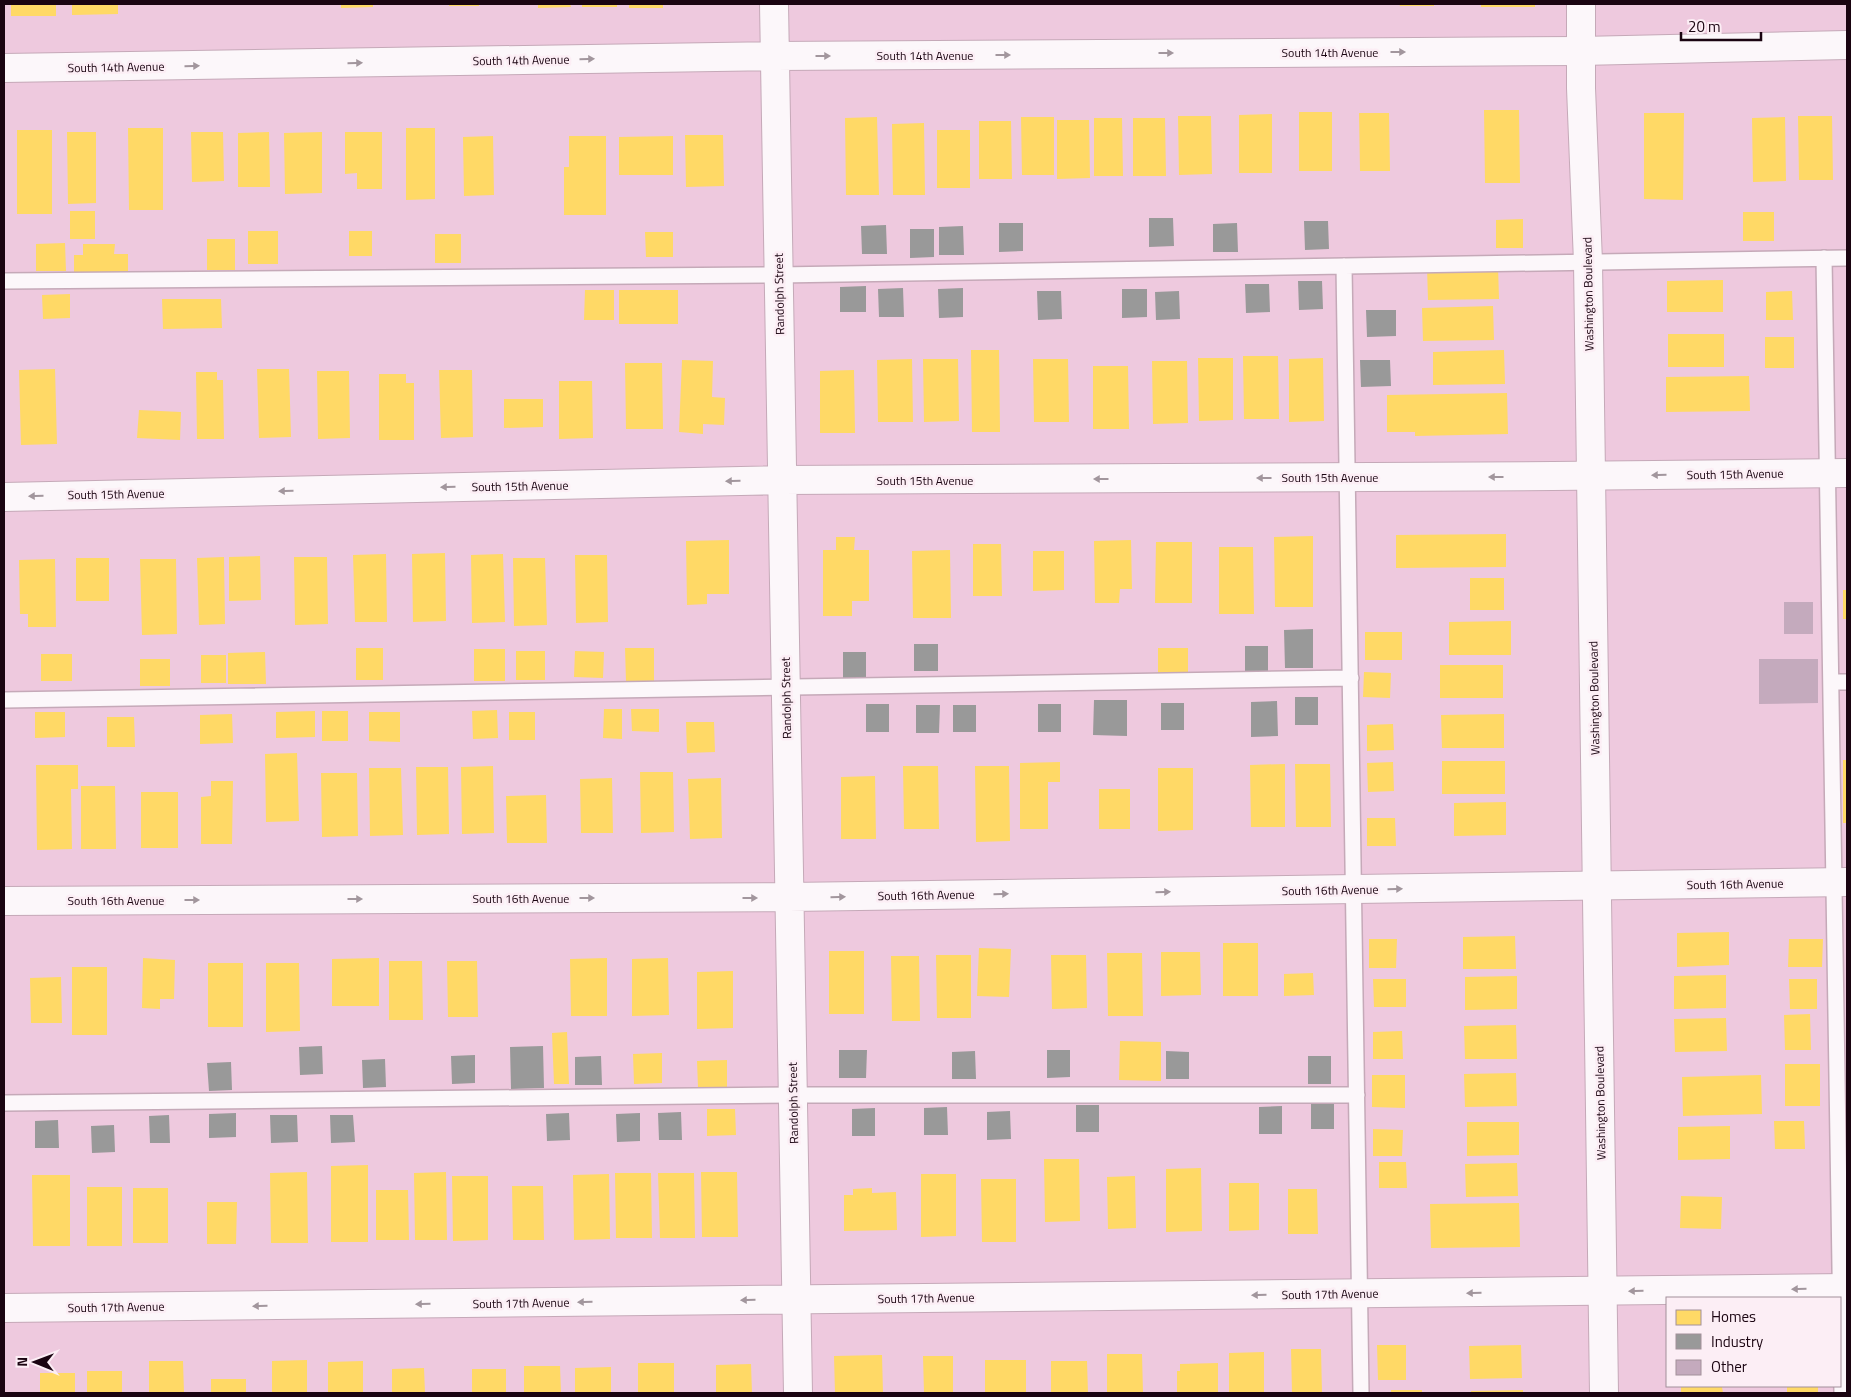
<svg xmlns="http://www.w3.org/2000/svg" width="1851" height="1397" font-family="'Titillium Web',sans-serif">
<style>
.homes{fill:#ffd966}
.industry{fill:#999}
.building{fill:#c4aabd}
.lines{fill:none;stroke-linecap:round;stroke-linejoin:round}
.service-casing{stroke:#c5a9b8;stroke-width:18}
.minor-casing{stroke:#c5a9b8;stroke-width:30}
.tertiary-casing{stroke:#c5a9b8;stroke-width:30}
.service{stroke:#fcf7fa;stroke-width:15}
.minor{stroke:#fcf7fa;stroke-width:28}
.tertiary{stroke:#fcf7fa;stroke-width:28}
.oneway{fill:#a2969d}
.labels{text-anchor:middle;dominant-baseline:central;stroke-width:5;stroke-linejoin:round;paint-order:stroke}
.street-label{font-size:12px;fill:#1a0411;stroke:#fceef5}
</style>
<rect width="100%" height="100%" fill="#eec9de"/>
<!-- homes -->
<path class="homes" d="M11 4H56V16H11Z
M72 4H118V14L72 15Z
M341 4H373V7L341 8Z
M449 4H479V6H449Z
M538 4H570L571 7 538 8Z
M582 4H617V7H582Z
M629 4H663V8H629Z
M1399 4H1434V6H1400Z
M1481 4H1535V7H1481Z
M1484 110H1519L1520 183H1485Z
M1299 112H1332V171H1299Z
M1359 113H1389L1390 171H1360Z
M1644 113H1684L1683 200 1644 199Z
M1272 114V173H1239V115Z
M1178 116H1211L1212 174 1179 175Z
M1798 116H1832L1833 180H1799Z
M877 117 879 195H846L845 118Z
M1021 117H1054V175H1022Z
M1785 117 1786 181 1753 182 1752 118Z
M1094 118H1122L1123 176H1094Z
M1133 118H1165L1166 176H1133Z
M1057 120H1089L1090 178 1057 179Z
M979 121H1011L1012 179H979Z
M924 123 925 195H893L892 124Z
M128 128H163V210H129Z
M406 128H435V199L406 200Z
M17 130H52V214H17Z
M937 130H970V188H937Z
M67 132H96V203L68 204Z
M191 132H223L224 181 192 182Z
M269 132 270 187H238V133Z
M322 132V193L285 194 284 133Z
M345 132H382V189H357V173L345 174Z
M685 135H723L724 186 686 187Z
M493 136 494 195 464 196 463 137Z
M569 136H606V215H564V167H569Z
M673 136V175H619V137Z
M70 211H95V239H70Z
M1743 212H1774V241H1743Z
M1523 219V248H1496V220Z
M248 231H278V264H248Z
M349 231H372V256H349Z
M645 232H673V257H646Z
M435 234H461V263H435Z
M207 239H235V270H207Z
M65 243 66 271H36V244Z
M83 244H115L114 254H128V274H74V255H83Z
M1498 266 1499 299 1428 300 1427 267Z
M1723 280V312H1667V281Z
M585 290H614V320H584Z
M619 290H678V324H619Z
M1792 291 1793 320H1766V292Z
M70 294V318L43 319 42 295Z
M162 299H221L222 328 163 329Z
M1493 306 1494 340 1423 341 1422 308Z
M1668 334H1724V367H1668Z
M1765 337H1794V368H1765Z
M971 350H999L1000 432H972Z
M1504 350 1505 384 1433 385V352Z
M1243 356H1278L1279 419H1244Z
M1198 358H1233V420L1199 421Z
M1323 358 1324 421 1289 422V359Z
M912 359 913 422H878L877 360Z
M923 359H958L959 421 924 422Z
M1033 359H1068L1069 422H1034Z
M682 360 713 361 712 397 725 398 724 425 703 424V434L679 432Z
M1152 361H1187L1188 423 1153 424Z
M625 363H662L663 429H626Z
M1093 366H1128L1129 429H1093Z
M55 369 57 444 21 445 19 370Z
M257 369H289L291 437 259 438Z
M439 370H472L473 437 441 438Z
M854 370 855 433H820V371Z
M317 371H349L350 438 318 439Z
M196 372H217V380H223L224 439H197Z
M379 374H406V383H414V440H379Z
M1749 376 1750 411 1666 412V377Z
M559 381H592L593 438 559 439Z
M1507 393 1508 434 1415 436V432H1387V395Z
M504 399H543V427L504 428Z
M139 410 181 412 180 440 137 438Z
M1506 534V567L1396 568V535Z
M1313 536V607H1275L1274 537Z
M836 537H855L854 550H869V601H852V616H823V550H836Z
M729 540V594H707V604L687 605 686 541Z
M1131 540 1132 589H1120L1119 603H1095L1094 541Z
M1156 542H1192V603H1155Z
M973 544H1001L1002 596H973Z
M1219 547H1253L1254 614H1219Z
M950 550 951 618H913L912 551Z
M1033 551H1064V590L1033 591Z
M445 553 446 621 413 622 412 554Z
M386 554 387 622H355L353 555Z
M503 554 505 622 472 623 471 555Z
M575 555H607L608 622 576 623Z
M260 556 261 600 229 601V557Z
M224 557 225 624 199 625 197 558Z
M294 557H327L328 624 295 625Z
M76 558H109V601H76Z
M513 558H545L547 625 514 626Z
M55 559 56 627H28V614H20L19 560Z
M140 559H176L177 634 142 635Z
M1470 578H1504V610H1470Z
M1843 590H1847V619H1843Z
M1511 621V655H1449V622Z
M1365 632H1402V660H1365Z
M356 648H383V680H356Z
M625 648H654V681H626Z
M1158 648H1188V675L1158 676Z
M474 649H505V681H474Z
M516 651H545V680H516Z
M575 651 604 652 603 678 574 677Z
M265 652 266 684H228V653Z
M41 654H72V681H41Z
M201 655H226V683H201Z
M140 659H170V686H140Z
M1440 665H1503V698H1440Z
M1364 672 1391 673 1390 698 1363 697Z
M604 709H622V739L603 738Z
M631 709H659V732L632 731Z
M497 710 498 738 473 739 472 711Z
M315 711V737L276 738V712Z
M322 711H348V741H322Z
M35 712H65V737L35 738Z
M369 712H400V742L369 741Z
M509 712H535V740H509Z
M232 714 233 743 200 744V715Z
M1504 714V748H1442L1441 715Z
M107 717H134L135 747H107Z
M686 722H714L715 752 687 753Z
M1393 724 1394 750 1367 751V725Z
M297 753 299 821 266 822 265 754Z
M1843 760H1847V823H1843Z
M1442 761H1505V794H1442Z
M1060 762V782H1048V829H1020V763Z
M1393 762 1394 791 1368 792 1367 763Z
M1285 764V827H1251L1250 765Z
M1295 764H1330L1331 827H1296Z
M36 765H78V789H71L72 849 37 850Z
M493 766 494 833 462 834 461 767Z
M903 766H938L939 829H904Z
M975 766H1009L1010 841 976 842Z
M416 767H448L449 834 417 835Z
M369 768H401L403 835 370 836Z
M1158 768H1193V830L1158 831Z
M640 772H673L674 832 641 833Z
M321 773H357L358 836 322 837Z
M875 776 876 839H841V777Z
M612 778 613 833H581L580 779Z
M721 778 722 838 690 839 688 779Z
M211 781H233L232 844H201V797L211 796Z
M81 786H115L116 849H81Z
M1099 789H1130V829H1099Z
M141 792H178V848H141Z
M546 795 547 843H507L506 796Z
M1506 802V835L1454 836V803Z
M1367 818H1395L1396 846H1367Z
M1729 932V965L1677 967V933Z
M1515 936 1516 969H1463V937Z
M1369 939H1397L1396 968H1369Z
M1789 939H1823L1822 967H1788Z
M1223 943H1258V996H1223Z
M979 948 1011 949 1009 997 977 996Z
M829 951H864V1014H829Z
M1161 952H1200L1201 995 1161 996Z
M1107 953H1142L1143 1016H1108Z
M936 955H971V1018H937Z
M1051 955H1086L1087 1008 1052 1009Z
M891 956H919L920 1021H892Z
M143 958 175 960 174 999H160V1009L142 1008Z
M379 958V1006H332V959Z
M607 958V1016H571L570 959Z
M668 958 669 1015 632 1016V959Z
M389 961H422L423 1020H389Z
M447 961H477L478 1017H448Z
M208 963H243V1027H208Z
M266 963H299L300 1031 266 1032Z
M72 967H107V1035H72Z
M733 971V1028L697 1029V972Z
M1313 973 1314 995 1284 996V974Z
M1726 975V1008L1674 1009V976Z
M1517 976V1009L1465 1010V977Z
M61 977 62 1023H31L30 978Z
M1373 979H1406V1007H1374Z
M1789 979H1817V1009H1790Z
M1810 1014 1811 1050H1785L1784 1015Z
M1726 1018 1727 1051 1675 1052 1674 1019Z
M1516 1025 1517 1059H1465L1464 1026Z
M1402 1031 1403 1059H1373V1032Z
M567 1032 569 1084H554L552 1033Z
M1120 1041 1161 1042V1081L1119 1080Z
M662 1053V1083L634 1084 633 1054Z
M727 1060V1087H698L697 1061Z
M1785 1064H1820V1106H1785Z
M1516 1073 1517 1106 1465 1107 1464 1074Z
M1372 1075H1405V1108L1372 1107Z
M1761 1075 1762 1114 1683 1116 1682 1077Z
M707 1109H735L736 1135 707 1136Z
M1774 1121H1804L1805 1149H1775Z
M1467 1122H1519V1155L1467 1156Z
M1730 1126V1159L1678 1160V1127Z
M1373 1129 1403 1130 1402 1156H1373Z
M1044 1159H1079L1080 1221 1045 1222Z
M1379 1162H1406L1407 1188H1379Z
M1517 1163 1518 1196 1466 1197 1465 1164Z
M368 1165V1242H331V1166Z
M1201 1168 1202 1231 1166 1232V1169Z
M307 1172 308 1243H271L270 1173Z
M446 1172 447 1240H415L414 1173Z
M701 1172H737L738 1237H702Z
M615 1173H651L652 1238H616Z
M658 1173H694L695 1238H660Z
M609 1174 610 1239 574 1240 573 1175Z
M921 1174H956V1236L921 1237Z
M32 1175H70V1246H33Z
M452 1176H488V1240L453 1241Z
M1135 1176 1136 1228 1108 1229 1107 1177Z
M981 1179H1016V1242H982Z
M1229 1183H1259V1230L1229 1231Z
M512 1186H543L544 1240H513Z
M87 1187H122V1246H87Z
M133 1188H168V1243H133Z
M872 1188V1193L896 1192 897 1230 844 1231V1195H853V1189Z
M1288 1189H1317L1318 1234H1288Z
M376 1190H408L409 1240H376Z
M1681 1196 1722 1197 1721 1229 1680 1228Z
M207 1202H237L236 1244H207Z
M1519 1203 1520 1247 1431 1248 1430 1204Z
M1377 1345H1406V1380H1378Z
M1521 1345 1522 1378 1470 1379 1469 1346Z
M1291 1349H1321L1322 1393H1292Z
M1264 1352V1393H1229V1353Z
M1107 1354H1142L1143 1393H1107Z
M882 1355 883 1393H835L834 1356Z
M923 1356H953V1393H924Z
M307 1360V1393H272V1361Z
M985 1360H1026V1393H985Z
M149 1361H183L184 1393H149Z
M363 1361V1393H328V1362Z
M1051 1361H1087L1088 1393H1051Z
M638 1363H674V1393H638Z
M1218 1363V1393H1177V1371H1180V1364Z
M751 1364 752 1393H716V1365Z
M524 1366H560L561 1393H524Z
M611 1367V1393H575V1368Z
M424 1368 425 1393H392V1369Z
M472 1369H506V1393H472Z
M87 1371H122V1393H87Z
M40 1373H75V1393H40Z
M211 1379H246V1393H211Z
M1787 1386H1818V1393H1787Z
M1681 1387H1722L1723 1393H1681Z
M1391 1390H1422V1393H1391Z
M1523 1390V1393H1471V1391Z"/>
<!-- industry -->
<path class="industry" d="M1149 218H1173L1174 246 1149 247Z
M1304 221H1328L1329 249 1305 250Z
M999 223H1023V251L999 252Z
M1237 223 1238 252H1213V224Z
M886 225 887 254H862L861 226Z
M963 226 964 255H939V227Z
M910 229H934V257L910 258Z
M1298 281H1322L1323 309 1299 310Z
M1245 284H1269L1270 312 1246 313Z
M866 286V312H840V287Z
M903 288 904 317H879L878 289Z
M963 288V317L939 318 938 289Z
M1122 289H1147V317L1122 318Z
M1037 291H1061L1062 319 1038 320Z
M1179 291 1180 319 1156 320 1155 292Z
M1366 310H1396V336L1367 337Z
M1360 360H1390L1391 386 1361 387Z
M1313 629V668H1285L1284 630Z
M914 644H938V671H914Z
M1245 646H1268V674H1245Z
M843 652H866V679H843Z
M1295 697H1318V725H1295Z
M1094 700H1127V736L1093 735Z
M1277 701 1278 736 1251 737V702Z
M1161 703H1184V730H1161Z
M866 704H889V732H866Z
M1038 704H1061V732H1038Z
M916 705H940L939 733H916Z
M953 705H976V732H953Z
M322 1046 323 1074 300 1075 299 1047Z
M543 1046 544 1088 511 1089 510 1047Z
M839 1050H867L866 1078H839Z
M1047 1050H1070V1077L1047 1078Z
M975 1051 976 1079H952V1052Z
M1166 1051 1189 1052V1079H1166Z
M475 1055V1083L452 1084 451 1056Z
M601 1056 602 1085H575V1057Z
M1308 1056H1331V1084H1308Z
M385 1059 386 1087 363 1088 362 1060Z
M231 1062 232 1090 209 1091 207 1063Z
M1311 1101H1334V1129H1311Z
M1076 1105H1099V1132H1076Z
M1282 1106V1134H1259V1107Z
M947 1107 948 1135H924V1108Z
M875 1108V1136H852V1109Z
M1010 1111 1011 1139 987 1140V1112Z
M681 1112 682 1140H659L658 1113Z
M236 1113V1137L209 1138V1114Z
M569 1113 570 1140 547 1141 546 1114Z
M640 1113V1141L617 1142 616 1114Z
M169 1115 170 1143H150L149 1116Z
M270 1115H297L298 1142 271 1143Z
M330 1115H353L355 1142 331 1143Z
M58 1120 59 1148H35V1121Z
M114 1125 115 1152 92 1153 91 1126Z"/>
<!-- building -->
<path class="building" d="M1784 602H1813V634H1784Z
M1759 659H1818V703L1759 704Z"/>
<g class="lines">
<!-- service casing -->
<g class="service-casing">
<path id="service" d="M1824 258 1842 1393
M1344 266 1361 1393
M4 281 778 275 1847 258
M1831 682H1847
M4 700 1351 678
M4 1103 793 1095H1357"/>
</g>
<!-- minor casing -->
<g class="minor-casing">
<path id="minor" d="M774 4 798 1393
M4 68 775 56 1581 51 1847 45
M4 497 782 480 1553 476 1847 473
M4 901 789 897 1847 882
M4 1308 1847 1288"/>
</g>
<!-- tertiary casing -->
<g class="tertiary-casing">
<path id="tertiary" d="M1581 4V88L1588 262 1604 1393"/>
</g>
<!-- service -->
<use href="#service" class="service"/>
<!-- minor -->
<use href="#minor" class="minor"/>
<!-- tertiary -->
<use href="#tertiary" class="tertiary"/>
</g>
<!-- one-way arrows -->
<defs><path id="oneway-solid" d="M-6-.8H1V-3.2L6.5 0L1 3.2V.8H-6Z" transform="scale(1.25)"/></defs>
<g class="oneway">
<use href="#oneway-solid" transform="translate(1398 52)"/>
<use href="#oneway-solid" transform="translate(1166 53)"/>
<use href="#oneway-solid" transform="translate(1003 55)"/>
<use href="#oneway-solid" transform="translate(823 56)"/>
<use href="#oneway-solid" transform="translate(587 59) rotate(-1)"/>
<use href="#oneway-solid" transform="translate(355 63) rotate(-1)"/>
<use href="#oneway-solid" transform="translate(192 66) rotate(-1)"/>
<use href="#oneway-solid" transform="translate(1659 475) rotate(179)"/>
<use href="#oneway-solid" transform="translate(1496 477) rotate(180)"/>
<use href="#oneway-solid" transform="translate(1264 478) rotate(180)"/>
<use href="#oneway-solid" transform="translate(1101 479) rotate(180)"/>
<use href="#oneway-solid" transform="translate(733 481) rotate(179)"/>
<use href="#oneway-solid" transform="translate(448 487) rotate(179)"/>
<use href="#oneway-solid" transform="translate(286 491) rotate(179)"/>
<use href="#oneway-solid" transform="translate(36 496) rotate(179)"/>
<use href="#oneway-solid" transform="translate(1395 889) rotate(-1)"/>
<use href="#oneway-solid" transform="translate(1163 892) rotate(-1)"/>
<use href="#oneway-solid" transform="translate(1001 894) rotate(-1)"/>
<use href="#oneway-solid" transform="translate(838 897) rotate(-1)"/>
<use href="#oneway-solid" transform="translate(587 898)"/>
<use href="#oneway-solid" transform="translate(750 898)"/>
<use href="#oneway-solid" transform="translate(355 899)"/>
<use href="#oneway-solid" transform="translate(192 900)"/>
<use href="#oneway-solid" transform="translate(1799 1289) rotate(179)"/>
<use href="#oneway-solid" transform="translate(1636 1291) rotate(179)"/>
<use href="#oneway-solid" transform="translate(1474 1293) rotate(179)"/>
<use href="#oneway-solid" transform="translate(1259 1295) rotate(179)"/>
<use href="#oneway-solid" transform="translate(748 1300) rotate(179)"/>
<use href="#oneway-solid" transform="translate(585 1302) rotate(179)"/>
<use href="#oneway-solid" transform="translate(423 1304) rotate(179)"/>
<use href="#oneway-solid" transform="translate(260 1306) rotate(179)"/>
</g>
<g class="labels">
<!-- street labels -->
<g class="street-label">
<text x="1330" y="52">South 14th Avenue</text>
<text x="925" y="55">South 14th Avenue</text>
<text transform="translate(521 60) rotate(-1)">South 14th Avenue</text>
<text transform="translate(116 67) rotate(-1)">South 14th Avenue</text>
<text transform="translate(779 294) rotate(-91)">Randolph Street</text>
<text transform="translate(1588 294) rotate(-91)">Washington Boulevard</text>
<text transform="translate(1735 474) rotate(-1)">South 15th Avenue</text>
<text x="1330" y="477">South 15th Avenue</text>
<text x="925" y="480">South 15th Avenue</text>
<text transform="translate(520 486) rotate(-1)">South 15th Avenue</text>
<text transform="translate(116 494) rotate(-1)">South 15th Avenue</text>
<text transform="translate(786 698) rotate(-91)">Randolph Street</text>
<text transform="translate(1594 698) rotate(-91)">Washington Boulevard</text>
<text transform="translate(1735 884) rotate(-1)">South 16th Avenue</text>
<text transform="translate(1330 890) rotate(-1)">South 16th Avenue</text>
<text transform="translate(926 895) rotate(-1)">South 16th Avenue</text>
<text x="521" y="898">South 16th Avenue</text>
<text x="116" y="900">South 16th Avenue</text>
<text transform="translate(793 1103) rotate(-91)">Randolph Street</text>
<text transform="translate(1600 1103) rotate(-91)">Washington Boulevard</text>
<text transform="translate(1330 1294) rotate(-1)">South 17th Avenue</text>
<text transform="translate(926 1298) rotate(-1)">South 17th Avenue</text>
<text transform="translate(521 1303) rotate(-1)">South 17th Avenue</text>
<text transform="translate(116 1307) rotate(-1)">South 17th Avenue</text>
</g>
</g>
<!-- border -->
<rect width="1851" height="1397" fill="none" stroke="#1a0411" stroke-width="10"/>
<!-- legend -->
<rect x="1666" y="1297" width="175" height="90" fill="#fceef5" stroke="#a2909a"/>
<rect x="1676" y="1310" width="25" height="15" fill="#ffd966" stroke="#a2909a"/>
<text x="1711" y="1322" font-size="15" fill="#1a0411">Homes</text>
<rect x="1676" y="1334" width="25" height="15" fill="#999999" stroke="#a2909a"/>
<text x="1711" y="1347" font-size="15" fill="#1a0411">Industry</text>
<rect x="1676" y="1360" width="25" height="15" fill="#c4aabd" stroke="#a2909a"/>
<text x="1711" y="1372" font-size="15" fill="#1a0411">Other</text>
<!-- north arrow -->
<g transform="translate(35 1362) rotate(271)" stroke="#fceef5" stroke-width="4" paint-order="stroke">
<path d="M0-4L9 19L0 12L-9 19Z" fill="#1a0411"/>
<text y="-8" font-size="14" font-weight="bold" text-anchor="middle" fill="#1a0411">N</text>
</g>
<!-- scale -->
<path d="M1681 32v8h80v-8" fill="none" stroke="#1a0411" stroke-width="2.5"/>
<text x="1688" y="32" font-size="15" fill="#1a0411" stroke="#fceef5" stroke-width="4" paint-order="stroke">20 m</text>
</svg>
